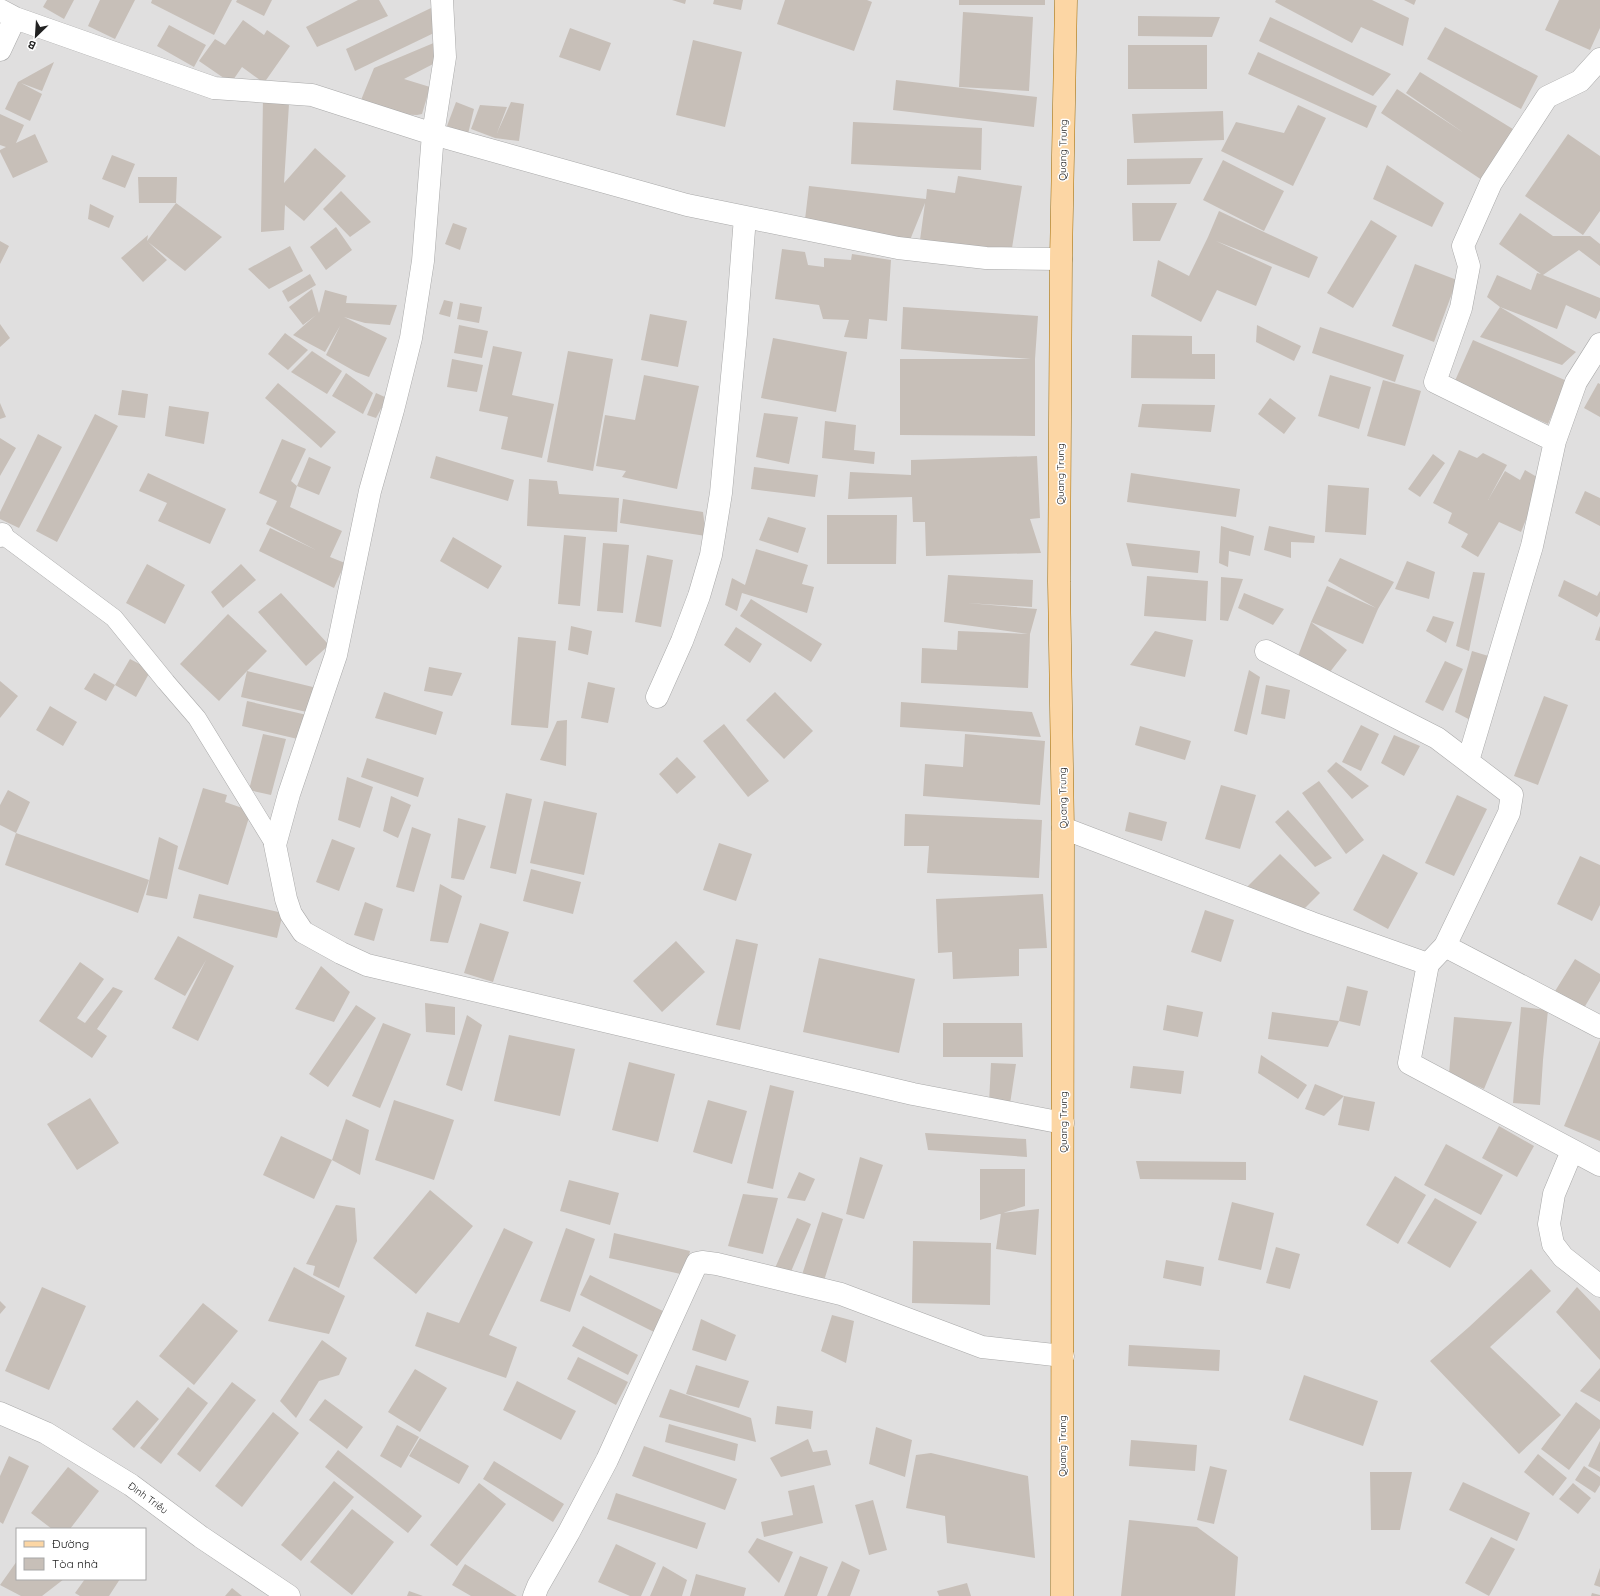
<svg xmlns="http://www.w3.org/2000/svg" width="1600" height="1596" font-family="Quicksand,sans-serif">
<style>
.residential{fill:#e0dfdf;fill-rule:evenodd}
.building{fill:#c7bfb8}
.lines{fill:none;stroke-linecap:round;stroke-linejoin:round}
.service-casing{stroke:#a9a9a9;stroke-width:19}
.minor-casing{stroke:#a9a9a9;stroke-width:23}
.primary-casing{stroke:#a06b00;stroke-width:23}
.service{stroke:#fff;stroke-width:18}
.minor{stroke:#fff;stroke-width:22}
.primary{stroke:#fcd6a4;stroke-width:22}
.labels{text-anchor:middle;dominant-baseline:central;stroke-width:3;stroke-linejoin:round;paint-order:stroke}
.street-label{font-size:10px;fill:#222;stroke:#fff}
</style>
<rect width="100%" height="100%" fill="#f2efe9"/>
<!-- residential -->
<path class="residential" d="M0 0H1600V1596H0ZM17 1529H145V1579H17Z"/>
<!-- building -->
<path class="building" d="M47 0H74L64 19 43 7Z
M100 0H135L115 39 88 26Z
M152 0H232L214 35 151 3Z
M237 0H272L264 16 236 2Z
M358 0H379L388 16 317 47 306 27Z
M672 0H686L685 4Z
M714 0H743L741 10 713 4Z
M785 0H867L872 2 854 51 777 24Z
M959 0H1045V5H959Z
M1276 0H1372L1409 18 1403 46 1361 27 1352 43 1275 2Z
M1404 0H1416L1414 5Z
M1559 0H1600V28L1590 50 1545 30Z
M431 8 436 32 355 71 346 49Z
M963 12 1033 17 1029 91 959 87Z
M1138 16 1220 17 1212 37 1138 36Z
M1270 17 1391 74 1373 96 1259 41Z
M243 20 264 35 267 30 290 46 264 83 242 67 231 83 199 61 215 39 225 45Z
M169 25 206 45 194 67 157 46Z
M1445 27 1538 76 1521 109 1427 59Z
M570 28 611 43 600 71 559 57Z
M693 40 742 52 725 127 676 115Z
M436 42 439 61 404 79 430 87 422 114 417 115 393 114 359 105 374 68Z
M1128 45H1207V89H1128Z
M1258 52 1377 106 1367 128 1248 74Z
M54 62 42 91 21 83 42 94 30 121 5 109 18 82Z
M1420 72 1521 134 1488 184 1381 113 1397 89 1464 133 1406 93Z
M896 80 1037 97 1034 127 893 110Z
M263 97 289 104 284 183 315 148 346 176 304 221 285 205 284 230 261 232Z
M456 102 474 109 468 134 447 126Z
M511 102 524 104 519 141 495 138 471 129 480 105 507 107 497 133Z
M1298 105 1326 118 1293 186 1221 151 1236 122 1284 133Z
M1223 111 1224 140 1134 143 1132 114Z
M0 114 24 125 16 143 35 134 48 162 13 178 0 152V150L6 147 0 145Z
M853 122 982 128 981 170 851 164Z
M1568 134 1600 156V211L1583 235 1525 196Z
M112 155 135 164 125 188 102 179Z
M1203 158 1190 184 1127 185V159Z
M1223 160 1284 191 1264 231 1203 200Z
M1387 165 1444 203 1432 227 1373 199Z
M958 176 1022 186 1011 254 920 240 925 203 910 240 804 228 809 186 926 199 927 189 955 193Z
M138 177H177L176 203 222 237 185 271 148 242 167 260 143 282 121 258 148 235 147 241 176 203H139Z
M341 191 371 222 350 237 323 209Z
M1132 203H1177L1160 241H1133Z
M90 204 114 216 109 228 88 219Z
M1219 211 1318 257 1309 278 1216 241 1272 267 1256 306 1217 290 1201 322 1151 296 1158 260 1189 276 1208 237Z
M1520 213 1553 236H1590L1600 244V266L1579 250 1543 275 1600 298V310L1596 319 1566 305 1557 329 1500 307 1487 297 1497 275 1531 290 1537 273 1541 274 1499 244Z
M1371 220 1397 236 1353 308 1327 293Z
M453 223 467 228 460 250 445 244Z
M336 227 352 250 326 270 310 247Z
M0 241 9 246 0 264Z
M290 246 303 271 269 289 248 269Z
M782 249 805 252 808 265 824 267V258L851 260 852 254 891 260 887 321 869 319 867 339 844 337 849 320 823 319 819 305 775 299Z
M1415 264 1457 280 1434 342 1392 326Z
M310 274 316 285 288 302 282 291Z
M312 289 319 313 325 290 347 296 346 303 397 305 390 325 365 323 344 317 387 338 369 377 356 372 326 355 340 326 325 352 293 335 316 315 303 325 289 307Z
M444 300 453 302 450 317 439 314Z
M460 303 482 307 479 323 457 319Z
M903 307 1038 316 1035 359V436L900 435V359H1031L901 349Z
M1500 307 1576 352 1562 365 1480 337Z
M650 314 687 321 678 367 641 360Z
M0 324 10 338 0 347Z
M459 325 488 331 482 358 454 353Z
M1257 325 1301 346 1294 361 1256 342Z
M1320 327 1404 355 1395 382 1312 353Z
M285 333 308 350 288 370 268 354Z
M1132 335 1192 336V354H1215V379L1131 378Z
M773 338 847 352 836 412 761 398Z
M1473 340 1567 381 1548 424 1454 383Z
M493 346 522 352 512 395 554 404 542 458 501 449 508 417 479 411Z
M312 351 342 371 327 394 291 372Z
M568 351 613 359 593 471 547 462Z
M452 359 483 365 477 392 447 387Z
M346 373 373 393 363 414 332 396Z
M644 375 699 386 677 489 622 477 626 471 596 466 605 415 635 420Z
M1330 375 1371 387 1359 429 1318 416Z
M1383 380 1421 391 1405 446 1367 436Z
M278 383 336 432 321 448 265 398Z
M1598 383 1600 384V417L1584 408Z
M122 390 148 394 145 418 118 415Z
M376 393 387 398 376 418 367 415Z
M1270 398 1296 418 1284 434 1258 414Z
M0 403 6 417 0 419Z
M1142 404 1215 405 1211 432 1138 427Z
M169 406 209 412 204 444 165 436Z
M764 413 798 417 789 464 756 457Z
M95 414 118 426 57 542 36 531Z
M825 421 856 425 854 450 875 452 874 464 822 458Z
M38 434 62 447 19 528 0 519V512Z
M0 438 16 448 0 476Z
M282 439 306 449 291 481 297 486 290 507 342 531 330 557 345 563 334 588 259 551 270 528 316 550 266 524 277 501 259 493Z
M1459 450 1477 458 1483 453 1507 465 1488 500 1505 471 1520 480 1525 470 1542 480 1521 532 1499 522 1478 557 1461 547 1468 534 1448 523 1452 513 1433 503Z
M1433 454 1445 463 1420 497 1408 489Z
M436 456 514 480 508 501 430 478Z
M1037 456 1040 518 1030 519 1041 553 926 556 925 522H913L912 497 848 499 850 472 911 475V460Z
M309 457 331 467 319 495 297 486Z
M754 467 818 475 815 497 751 489Z
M148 473 226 509 210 544 158 521 167 503 139 491Z
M1131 473 1240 489 1236 517 1127 502Z
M529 479 557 481 559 494 619 498 617 532 527 526Z
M1328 485 1369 488 1366 535 1325 532Z
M1585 491 1600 498V526L1575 513Z
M623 499 703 512 706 536 620 523Z
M827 515H897L896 564H827Z
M768 517 806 528 798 553 759 540Z
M1221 526 1254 536 1250 556 1229 551 1228 567 1219 563Z
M1269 526 1315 536 1314 543 1291 542V558L1264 550Z
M564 535 586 537 580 606 558 604Z
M453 537 502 566 488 589 440 561Z
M603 543 629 545 623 613 597 611Z
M1126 543 1200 551 1198 573 1132 566Z
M756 549 808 565 802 584 814 587 807 613 742 593 737 611 725 605 732 578 745 585Z
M647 555 673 560 661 627 635 622Z
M1340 558 1394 582 1378 609 1363 644 1311 622 1327 586 1376 608 1328 581Z
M1407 561 1435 572 1429 599 1395 589Z
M147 564 185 585 165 624 126 603Z
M241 564 256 580 223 608 211 592Z
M1473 572 1485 573 1469 651 1456 646Z
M948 575 1033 580 1032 607 967 603 1037 609 1030 634 1028 688 921 683 922 648 957 650 958 631 1028 634 944 622Z
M1147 576 1208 581 1206 621 1144 616Z
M1221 577 1243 579 1228 621 1220 620Z
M1564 580 1597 596 1600 591V612L1597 617 1558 596Z
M281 593 329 645 306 666 258 612Z
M1244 593 1284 609 1273 625 1238 608Z
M751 599 822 644 811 662 740 616Z
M228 614 267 651 247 671 317 688 311 713 241 697 247 671 219 701 180 664Z
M1433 616 1454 622 1446 643 1426 631Z
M1311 622 1347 650 1326 677 1298 656Z
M571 626 592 631 588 655 568 650Z
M1600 626V641L1595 640Z
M736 627 762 644 750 663 724 645Z
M1155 631 1193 640 1185 677 1130 665Z
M518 637 556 641 548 728 511 725Z
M1472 651 1495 658 1476 723 1455 712Z
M130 659 151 670 136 697 115 685Z
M1445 661 1463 669 1443 711 1425 702Z
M429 667 462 673 452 696 424 691Z
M1249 670 1260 677 1247 735 1234 731Z
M94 673 115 685 106 701 84 689Z
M0 681 18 696 0 718Z
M588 682 615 688 608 723 581 718Z
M1266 685 1290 690 1285 719 1261 714Z
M384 692 443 712 436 735 375 718Z
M775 692 813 731 784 759 746 720Z
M1544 696 1568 705 1538 785 1514 776Z
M247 701 307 715 302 740 242 726Z
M901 702 1032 712 1041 737 900 727Z
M50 706 77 722 63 746 36 730Z
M567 720 566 766 540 760 557 721Z
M724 724 769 781 748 797 703 741Z
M1361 725 1379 734 1361 771 1342 762Z
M1140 726 1191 741 1185 760 1135 745Z
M263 734 286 739 271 795 249 790Z
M965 734 1045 741 1040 805 923 796 925 764 963 767Z
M1394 735 1420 746 1404 776 1381 763Z
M677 757 696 777 677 794 659 774Z
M367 758 424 778 418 797 361 777Z
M1336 762 1369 786 1352 799 1327 771Z
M347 777 373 787 360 828 338 820Z
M1319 781 1364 840 1346 854 1302 793Z
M1221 785 1256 795 1240 849 1205 839Z
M203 788 227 795 225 802 251 811 228 885 178 869Z
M8 790 30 802 16 833 149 880 138 913 5 865 16 833 0 825V805Z
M506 793 532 799 516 874 490 868Z
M1457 795 1487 809 1454 876 1425 863Z
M391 796 411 805 398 838 383 831Z
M544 801 597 813 584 875 530 863Z
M1288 810 1332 858 1315 867 1275 822Z
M1129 812 1167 822 1162 841 1125 831Z
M905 814 1042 820 1039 878 927 873 929 846H904Z
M458 818 486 826 464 880 451 878Z
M412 827 431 834 414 892 396 887Z
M159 837 178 846 167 899 146 895Z
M332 839 355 848 339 891 316 882Z
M719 843 752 854 736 901 703 890Z
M1280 854 1320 893 1300 913 1245 889Z
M1383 854 1418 873 1388 929 1353 910Z
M1580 856 1600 865V905L1592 921 1557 904Z
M531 869 581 882 573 914 523 901Z
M440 884 462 896 448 943 430 941Z
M199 894 283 913 277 938 193 918Z
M1043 894 1047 948 1019 949V976L953 979 952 952 938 953 936 899Z
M365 902 383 909 374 941 354 935Z
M1205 910 1234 920 1221 962 1191 952Z
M480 923 509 932 493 982 464 973Z
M178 936 234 966 198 1041 172 1028 206 960 185 996 154 979Z
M736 939 758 944 740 1030 716 1025Z
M676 941 705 972 662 1012 633 981Z
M819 958 915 979 899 1053 803 1032Z
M1575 959 1600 974V981L1581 1013 1552 996Z
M80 962 104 979 77 1018 85 1023 113 987 123 991 97 1029 107 1036 92 1058 39 1021Z
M321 966 350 992 334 1022 295 1009Z
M1347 986 1368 991 1360 1026 1339 1021 1328 1047 1268 1039 1272 1012 1339 1021Z
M425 1003 455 1007V1035L426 1032Z
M356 1005 376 1018 328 1087 309 1074Z
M1167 1005 1203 1012 1198 1037 1163 1030Z
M1521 1007 1548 1010 1543 1060 1540 1105 1513 1103Z
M467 1015 482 1025 462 1091 446 1085Z
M1454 1017 1512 1022 1484 1089 1449 1074Z
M383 1023 411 1034 380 1108 352 1096Z
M943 1023H1022L1023 1057H943Z
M509 1035 575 1049 560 1116 494 1101Z
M1600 1040V1141L1564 1126Z
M1261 1055 1307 1085 1298 1099 1258 1073Z
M629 1062 675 1074 658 1142 612 1130Z
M991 1063 1016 1064 1010 1104 989 1103Z
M1133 1066 1184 1071 1181 1094 1130 1088Z
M1315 1084 1344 1096 1324 1116 1305 1109Z
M770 1085 794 1091 773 1189 747 1183Z
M1344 1096 1375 1102 1369 1131 1338 1125Z
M90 1098 119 1143 77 1170 47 1124Z
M394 1100 454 1120 434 1180 375 1160Z
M708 1100 747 1111 732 1164 693 1152Z
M346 1119 369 1130 360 1175 332 1160Z
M1499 1126 1534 1146 1517 1177 1482 1158Z
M925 1133 1026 1139 1027 1157 928 1150Z
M281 1136 332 1160 314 1199 263 1175Z
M1446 1144 1503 1175 1481 1215 1424 1185Z
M860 1157 883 1165 864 1219 846 1214Z
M1136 1161 1246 1162V1180L1140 1179Z
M980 1169H1025V1206L980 1220Z
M799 1172 815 1179 805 1201 787 1198Z
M1395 1176 1426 1195 1398 1244 1366 1225Z
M569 1180 619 1193 610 1225 560 1211Z
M430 1190 473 1226 416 1294 373 1258Z
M743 1194 778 1198 763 1254 728 1246Z
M1435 1198 1477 1222 1450 1268 1407 1243Z
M1232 1202 1274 1213 1261 1270 1218 1260Z
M336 1205 355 1208 357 1241 339 1288 313 1275 315 1266 306 1264Z
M1039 1209 1036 1255 996 1249 1001 1213Z
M822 1212 843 1219 823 1284 801 1278Z
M797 1218 811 1224 790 1274 775 1268Z
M504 1228 533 1242 489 1335 517 1347 506 1378 415 1346 427 1312 459 1323Z
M566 1228 595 1239 570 1312 540 1301Z
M614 1233 690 1251 685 1275 609 1258Z
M913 1241 991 1243 990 1305 912 1303Z
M1276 1247 1300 1254 1290 1289 1266 1283Z
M1166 1260 1204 1267 1201 1286 1163 1278Z
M294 1267 345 1296 329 1334 268 1321Z
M1531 1269 1551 1291 1490 1347 1561 1415 1519 1454 1430 1361 1469 1327Z
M590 1275 667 1313 656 1333 580 1295Z
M42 1287 86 1306 49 1390 5 1371Z
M1577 1287 1600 1311V1360L1556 1312Z
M0 1301 6 1307 0 1314Z
M203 1303 238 1331 194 1385 159 1356Z
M832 1315 854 1321 846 1363 821 1351Z
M701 1319 736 1335 726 1361 692 1350Z
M583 1326 638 1355 628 1375 572 1346Z
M322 1340 347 1358 339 1375 319 1381 296 1418 280 1401Z
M1129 1345 1220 1350 1219 1371 1128 1366Z
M578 1357 628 1382 616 1405 567 1379Z
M696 1365 749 1381 739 1408 686 1394Z
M1600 1368V1402L1580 1391Z
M415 1369 447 1388 420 1432 388 1412Z
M1304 1375 1378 1401 1363 1446 1289 1420Z
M517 1381 576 1411 561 1440 503 1410Z
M232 1382 256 1400 200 1472 177 1454Z
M188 1387 208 1403 161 1464 140 1448Z
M670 1389 751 1418 756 1442 659 1417Z
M325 1399 363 1427 347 1449 309 1420Z
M137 1400 159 1419 134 1448 112 1429Z
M1576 1402 1600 1420V1428L1569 1470 1541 1449Z
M777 1406 813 1411 811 1429 775 1424Z
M273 1412 299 1433 242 1507 215 1486Z
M669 1424 738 1444 735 1461 665 1442Z
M397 1425 419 1437 401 1468 380 1456Z
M876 1427 912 1440 905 1477 869 1464Z
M420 1438 469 1466 459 1484 409 1456Z
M808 1439 813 1452 827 1450 831 1465 781 1477 770 1458Z
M1131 1440 1197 1445 1195 1471 1129 1466Z
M1600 1441V1472L1588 1466Z
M644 1446 737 1479 725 1510 632 1476Z
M338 1450 422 1516 408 1533 325 1467Z
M931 1453 1028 1476 1035 1558 947 1543 945 1516 906 1508 916 1455Z
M1538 1454 1567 1478 1553 1496 1524 1472Z
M9 1456 29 1466 3 1524 0 1522V1476Z
M494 1461 564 1504 553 1522 483 1479Z
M1210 1466 1227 1470 1214 1524 1197 1520Z
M1584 1466 1600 1477V1485L1595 1493 1575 1480Z
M68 1467 99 1491 70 1529H52L31 1513Z
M1370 1472H1412L1400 1530H1371Z
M334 1481 354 1497 301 1561 281 1545Z
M1463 1482 1530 1513 1517 1541 1449 1510Z
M479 1483 506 1504 457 1566 430 1545Z
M1573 1483 1591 1498 1578 1514 1559 1499Z
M814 1485 823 1523 764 1537 761 1522 793 1515 788 1491Z
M616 1493 706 1523 697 1549 607 1519Z
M873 1500 887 1550 869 1555 855 1505Z
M352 1509 394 1542 352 1595 310 1562Z
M1129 1520 1197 1527 1238 1557 1235 1596H1121Z
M1491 1537 1515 1549 1489 1596 1465 1583Z
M757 1538 793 1552 779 1583 748 1552Z
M616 1544 656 1563 641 1596H630L598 1582Z
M800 1556 828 1567 817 1596H784Z
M17 1561V1579H64L42 1596H21L0 1585Z
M842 1561 860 1570 850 1596H827Z
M465 1564 517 1596H471L452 1585Z
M663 1566 687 1580 682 1596H650Z
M1600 1568V1587L1594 1585Z
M696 1574 746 1588 744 1596H690Z
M85 1579H120L109 1596H80L75 1593Z
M967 1583 971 1596H939L937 1591Z
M232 1588 242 1596H225Z
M409 1591 423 1596H407Z
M1592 1593 1600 1595V1596H1591Z"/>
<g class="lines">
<!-- service casing -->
<g class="service-casing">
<path id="service" d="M0 533 114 618 166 682 197 718 275 845"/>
</g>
<!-- minor casing -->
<g class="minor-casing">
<path id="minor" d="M442 0 445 57 433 134 423 261 411 338 393 410 370 491 336 655 289 794 275 845 286 899 291 914 303 932 341 953 367 965 913 1094 1063 1123
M0 10 15 18 214 88 312 95 433 134 687 205 898 248 986 258 1061 259
M0 50 15 18
M1555 441 1435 382 1461 308 1469 266 1463 246 1491 183 1547 97 1580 81 1600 59
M0 536 2 534
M1266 651 1437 738 1512 795 1509 813 1445 946 1428 964 1409 1063 1600 1165
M657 697 682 641 699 596 711 555 721 493 736 334 745 217
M1468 761 1532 546 1555 441 1576 382 1600 344
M1063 828 1312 923 1428 964
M1445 946 1600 1027
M1572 1151 1554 1194 1549 1224 1553 1244 1563 1257 1600 1286
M0 1413 46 1433 131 1485 201 1537 289 1596
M534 1596 538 1586 569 1532 607 1460 697 1263 702 1262 717 1264 841 1294 982 1347 1063 1356"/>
</g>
<!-- primary casing -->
<g class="primary-casing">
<path id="primary" d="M1062 1596 1063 828 1059 582 1061 259 1066 0"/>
</g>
<!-- service -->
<use href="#service" class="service"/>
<!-- minor -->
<use href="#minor" class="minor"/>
<!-- primary -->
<use href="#primary" class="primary"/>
</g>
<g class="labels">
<!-- street labels -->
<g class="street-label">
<text transform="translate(1063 150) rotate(-89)">Quang Trung</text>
<text transform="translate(1060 474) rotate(-90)">Quang Trung</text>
<text transform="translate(1063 798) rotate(-91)">Quang Trung</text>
<text transform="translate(1063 1122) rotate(-90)">Quang Trung</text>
<text transform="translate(1062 1446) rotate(-90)">Quang Trung</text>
<text transform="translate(148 1498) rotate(36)">Đinh Triều</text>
</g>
</g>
<!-- legend -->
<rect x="16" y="1528" width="130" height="52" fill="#ffffff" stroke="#a7a7a7"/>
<rect x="24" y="1541" width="20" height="6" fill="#fcd6a4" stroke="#a7a7a7"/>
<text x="52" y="1548" font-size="12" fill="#222222">Đường</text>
<rect x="24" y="1558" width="20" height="12" fill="#c7bfb8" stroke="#a7a7a7"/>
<text x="52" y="1568" font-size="12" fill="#222222">Tòa nhà</text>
<!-- north arrow -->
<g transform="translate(36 36) rotate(205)" stroke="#ffffff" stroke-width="3" paint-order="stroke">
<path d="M0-3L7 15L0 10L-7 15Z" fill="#222222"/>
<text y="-6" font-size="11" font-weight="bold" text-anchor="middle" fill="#222222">B</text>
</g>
</svg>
